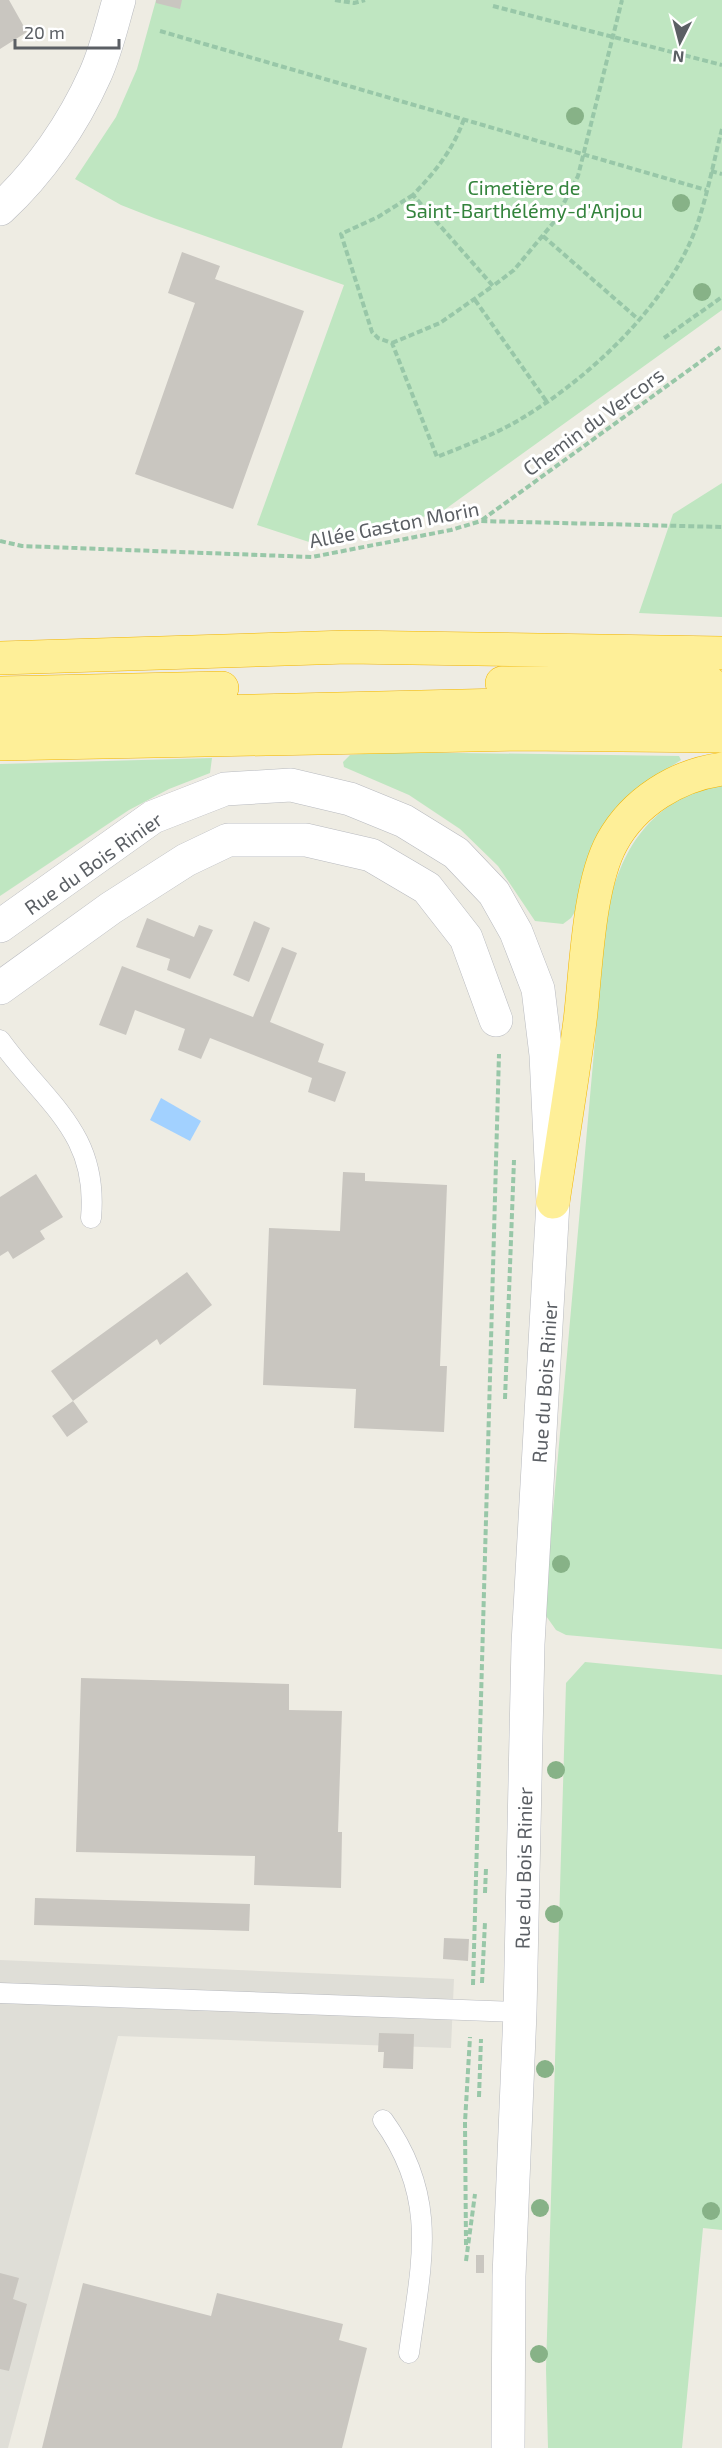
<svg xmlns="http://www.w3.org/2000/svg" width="722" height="2448" font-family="'Exo 2',sans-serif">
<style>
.industrial{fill:#dfded7}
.green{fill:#bfe6c1}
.water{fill:#a2d1ff}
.building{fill:#c9c6c0}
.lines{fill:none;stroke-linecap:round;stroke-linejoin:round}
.service-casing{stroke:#b8babf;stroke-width:21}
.minor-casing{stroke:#b8babf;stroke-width:34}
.tertiary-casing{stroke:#b8babf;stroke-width:34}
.trunk-casing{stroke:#f1b400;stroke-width:34}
.path{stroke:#98c7a8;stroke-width:4;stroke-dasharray:6 3;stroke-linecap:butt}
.service{stroke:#fff;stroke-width:20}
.minor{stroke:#fff;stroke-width:33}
.tertiary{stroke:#fff;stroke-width:33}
.trunk{stroke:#feef98;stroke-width:33}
.tree{fill:#87b287}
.labels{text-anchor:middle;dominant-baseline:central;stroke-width:6;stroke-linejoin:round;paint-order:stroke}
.park-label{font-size:20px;fill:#33833c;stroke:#fff}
.street-label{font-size:20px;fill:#5b5f64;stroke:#fff}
</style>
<rect width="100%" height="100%" fill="#eeece3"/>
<!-- industrial -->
<path class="industrial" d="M0 1960 454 1979 451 2048 118 2036 8 2448H0Z"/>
<!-- green -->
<path class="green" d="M156 0H722V310L440 513 309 542 257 525 344 285 154 218 121 205 75 179 116 117 137 69Z
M722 483V617L639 613 673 514Z
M392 752 679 756 681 760 664 771 571 918 563 924 535 921 498 866 460 829 409 795 344 767 343 762 350 755Z
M212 758 210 773 169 789 129 810 0 896V764Z
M722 781V1649L566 1635 556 1630 544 1613 606 917C621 846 650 803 722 781Z
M585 1662 722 1675V2230L703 2228 682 2448H548L546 2369 566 1683Z"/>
<!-- water -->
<path class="water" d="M161 1098 201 1121 190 1141 150 1120Z"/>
<!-- building -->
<path class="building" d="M0 0H9L27 32 0 49Z
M156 0H182L180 9 156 3Z
M182 252 220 266 215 279 304 311 233 509 135 474 195 303 168 293Z
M147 918 194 937 199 925 213 930 190 979 167 970 170 959 136 947Z
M254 921 270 928 249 982 233 975Z
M282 947 297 953 270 1022 324 1044 318 1062 346 1072 335 1102 308 1092 312 1078 210 1038 201 1059 178 1050 185 1029 135 1010 126 1035 99 1025 122 966 253 1017Z
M343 1172 365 1173V1181L447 1185 440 1366H447L444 1432 354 1428 356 1389 263 1385 269 1228 340 1231Z
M36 1174 63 1217 40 1231 45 1239 13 1259 8 1251 0 1256V1197Z
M187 1272 212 1305 160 1345 157 1339 73 1401 88 1422 67 1437 52 1416 73 1401 51 1371Z
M81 1678 289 1684V1710L342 1711 338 1832H342L341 1888 254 1885 255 1856 76 1852Z
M35 1898 250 1904 249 1931 34 1925Z
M444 1938 469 1939 468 1961 443 1959Z
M379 2033 414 2034 413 2069 383 2068 384 2052H378Z
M476 2255H484V2273H476Z
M0 2273 19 2278 13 2299 27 2304 9 2371 0 2369Z
M83 2283 211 2316 217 2293 343 2324 339 2340 367 2348 342 2448H42Z"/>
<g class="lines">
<!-- service casing -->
<g class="service-casing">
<path id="service" d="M0 1040C45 1103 99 1132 91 1218
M0 1993 520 2012
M383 2120C440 2199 421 2264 409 2353"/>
</g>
<!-- minor casing -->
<g class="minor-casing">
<path id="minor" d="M0 209C40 172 73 124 95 75 106 51 112 24 119 0
M0 988 111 908 186 860 228 840H306L371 855 427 888 466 938 496 1020"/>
</g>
<!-- tertiary casing -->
<g class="tertiary-casing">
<path id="tertiary" d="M0 926 153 817 225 789 291 785 350 799 404 821 456 853 494 893 516 932 538 989 546 1055 553 1202 528 1644 520 2012 509 2276 508 2448"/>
</g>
<!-- trunk casing -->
<g class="trunk-casing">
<path id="trunk" d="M0 658 347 647 722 653
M502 683 711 684
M0 693 222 688
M0 717 504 705 722 707
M0 744 521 734 722 736
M553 1202C562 1142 572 1082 580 1021 586 971 588 886 612 842 634 802 677 775 722 769"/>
</g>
<!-- path -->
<path class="path" d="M335 0 354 3 365 0
M493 6 722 65
M160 31 706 190
M464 119C453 150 435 172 413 195L493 286 514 270 554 222 578 176 622 0
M711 171 722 174
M413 195 378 217 341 234 372 332 378 338 392 343 437 457C462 447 488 437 512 424 585 383 671 304 698 222 708 192 714 160 722 129
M543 236 638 319
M475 300 547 402
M664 338 722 297
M392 343 440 323 493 286
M482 520 722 346
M0 541 22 546 312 557 451 530 481 521 722 527
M505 1399 514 1160
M485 1893 486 1868
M482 1983 485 1922
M473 1985 499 1054
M479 2097 481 2039
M466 2245 465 2122 470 2037
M466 2261 475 2194"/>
<!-- service -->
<use href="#service" class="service"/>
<!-- minor -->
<use href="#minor" class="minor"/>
<!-- tertiary -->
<use href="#tertiary" class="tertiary"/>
<!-- trunk -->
<use href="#trunk" class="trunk"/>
</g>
<!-- trees -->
<g class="tree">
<circle cx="575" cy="116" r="9"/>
<circle cx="681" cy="203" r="9"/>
<circle cx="702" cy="292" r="9"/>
<circle cx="561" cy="1564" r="9"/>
<circle cx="556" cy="1770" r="9"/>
<circle cx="554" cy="1914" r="9"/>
<circle cx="545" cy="2069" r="9"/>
<circle cx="540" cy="2208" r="9"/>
<circle cx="711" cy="2211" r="9"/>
<circle cx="539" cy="2354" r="9"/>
</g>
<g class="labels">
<!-- park labels -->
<g class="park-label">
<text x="524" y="187">Cimetière de<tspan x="524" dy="23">Saint-Barthélémy-d'Anjou</tspan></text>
</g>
<!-- street labels -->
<g class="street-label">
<text transform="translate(593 421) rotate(-36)">Chemin du Vercors</text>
<text transform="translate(394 524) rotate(-11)">Allée Gaston Morin</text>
<text transform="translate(93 863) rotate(-35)">Rue du Bois Rinier</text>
<text transform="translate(544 1382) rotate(-86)">Rue du Bois Rinier</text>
<text transform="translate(523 1868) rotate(-89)">Rue du Bois Rinier</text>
</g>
</g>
<!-- north arrow -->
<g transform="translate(680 42) rotate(186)" stroke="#ffffff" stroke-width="4.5" paint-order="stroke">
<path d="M0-4.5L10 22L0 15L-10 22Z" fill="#5b5f64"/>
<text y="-9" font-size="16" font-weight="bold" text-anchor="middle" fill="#5b5f64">N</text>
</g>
<!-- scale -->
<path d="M15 39v9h104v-9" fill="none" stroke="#5b5f64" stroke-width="3"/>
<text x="24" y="39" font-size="18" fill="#5b5f64" stroke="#ffffff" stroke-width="4.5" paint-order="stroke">20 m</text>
</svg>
